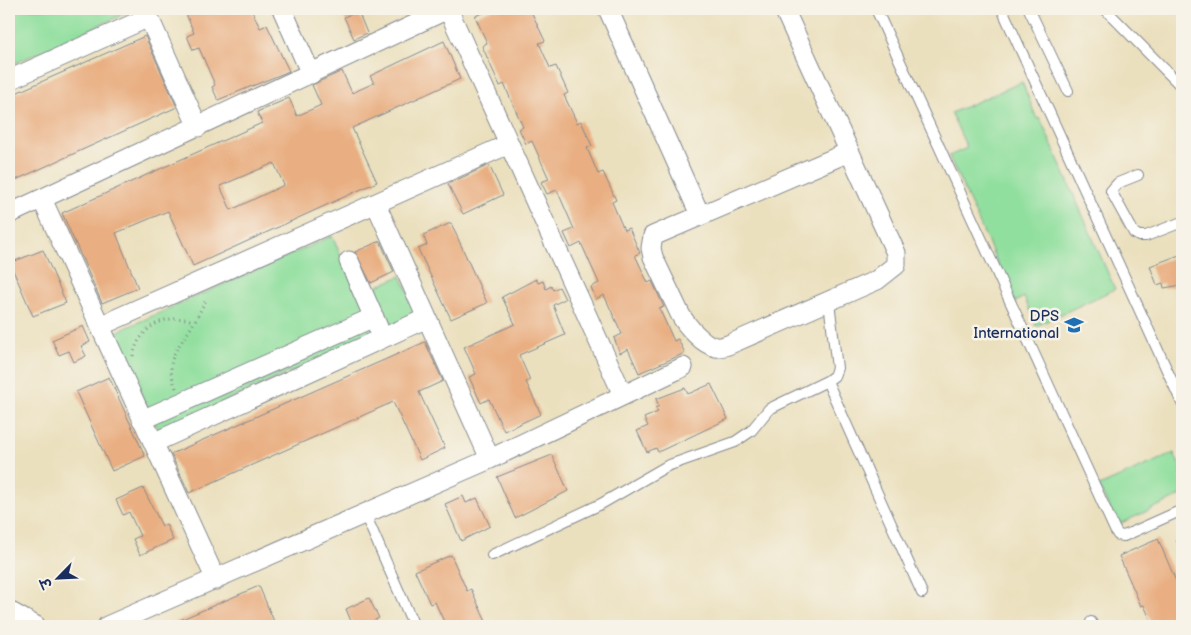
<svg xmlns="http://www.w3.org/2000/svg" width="1191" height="635" font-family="'Balsamiq Sans','Playpen Sans Deva',sans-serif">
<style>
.green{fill:#90df9e;stroke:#56877e}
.building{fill:#e9af82;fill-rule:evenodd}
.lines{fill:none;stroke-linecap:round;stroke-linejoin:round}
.lane-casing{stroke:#83888e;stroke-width:12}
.street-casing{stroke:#83888e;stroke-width:21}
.path{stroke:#83888e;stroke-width:3;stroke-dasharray:1 4;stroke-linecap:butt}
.lane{stroke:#fff;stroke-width:10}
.street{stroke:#fff;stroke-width:19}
.labels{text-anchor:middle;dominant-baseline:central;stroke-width:5;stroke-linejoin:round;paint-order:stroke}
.poi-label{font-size:15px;fill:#1b2f5e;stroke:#f7f3e8;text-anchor:end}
</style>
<rect width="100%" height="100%" fill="#f7f3e8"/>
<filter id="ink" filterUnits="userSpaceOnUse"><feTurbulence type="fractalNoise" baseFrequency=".02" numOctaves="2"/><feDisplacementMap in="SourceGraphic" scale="10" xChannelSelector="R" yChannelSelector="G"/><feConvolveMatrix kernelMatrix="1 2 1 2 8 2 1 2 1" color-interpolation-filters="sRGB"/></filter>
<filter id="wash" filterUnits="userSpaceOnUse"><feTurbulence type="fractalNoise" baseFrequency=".0096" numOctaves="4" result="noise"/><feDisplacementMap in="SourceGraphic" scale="20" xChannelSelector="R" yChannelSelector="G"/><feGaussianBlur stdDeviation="1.12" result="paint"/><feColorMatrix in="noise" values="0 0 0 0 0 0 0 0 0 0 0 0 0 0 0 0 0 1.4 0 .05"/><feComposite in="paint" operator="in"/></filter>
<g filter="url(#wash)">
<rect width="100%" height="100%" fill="#ebe0be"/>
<!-- green -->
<path class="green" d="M9 9H135L16 63 9 48Z
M1022 82 1037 119 1040 118 1115 289 1036 326 1024 297 1015 302 949 156 967 148 951 113Z
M332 236 358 294 401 276 418 315 159 431 112 334Z
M1174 453 1182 471V495L1117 525 1099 486Z"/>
<g id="blocks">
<!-- building -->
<path class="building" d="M184 9H251L260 28 267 25 289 71 218 100 212 87 215 85 199 48 193 50 187 36 194 33Z
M493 9H530L545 41 539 43 550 68 556 66 568 93 564 95 577 123 581 121 592 146 587 148 598 174 603 172 616 200 612 202 624 230 629 228 640 253 635 255 648 283 652 281 664 307 659 308 674 341 678 339 685 353 639 373 628 349 620 353 614 338 622 334 604 295 596 299 591 287 599 283 581 243 571 248 564 233 574 229 557 190 547 194 541 182 549 179 532 141 526 144 519 129 523 127 504 84 500 86 482 46 487 43 475 16Z
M358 11 367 33 354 39 344 17Z
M145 36 177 107 9 183V96Z
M444 41 460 79 352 128 377 182 193 266 168 211 116 233 138 288 102 303 62 213 262 123 257 112 289 98 297 116 321 105 312 85 342 71 352 93 374 83 370 76ZM274 163 284 185 231 210 220 186Z
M489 165 503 195 463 214 448 184Z
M451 223 487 303 451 319 418 249 427 245 423 235Z
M380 241 394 272 371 283 355 252Z
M43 250 66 303 33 316 10 263Z
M1182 254V285L1164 288 1163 283 1157 285 1150 266Z
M536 279 538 283 543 281 546 289 551 286 553 290 559 287 565 299 553 305 565 335 519 355 530 380 526 382 541 414 504 431 489 399 481 403 469 377 476 374 464 347 515 324 502 297Z
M83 326 90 342 81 346 86 356 74 362 69 351 59 355 52 340Z
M425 342 443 381 419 392 445 448 420 460 393 402 189 493 171 454Z
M109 377 145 456 112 471 76 392Z
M711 384 728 419 658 452 656 448 647 452 637 431 648 426 644 418 658 412 655 408 659 406 656 399 685 388 688 394Z
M552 455 568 491 515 518 497 477Z
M143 488 162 526 166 524 173 540 140 555 133 539 140 536 129 512 123 515 116 500Z
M463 496 466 503 477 498 490 526 461 541 445 504Z
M1158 539 1182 595V626H1153L1144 605 1141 606 1119 556Z
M451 555 467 591 471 589 488 626H446L435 602 430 604 415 571Z
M259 586 276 626H166Z
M369 598 379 618 373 621 375 626H353L346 609Z"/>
</g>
</g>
<g filter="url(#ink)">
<use href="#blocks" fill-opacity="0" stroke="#83888e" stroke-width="1"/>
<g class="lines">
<!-- lane casing -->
<g class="lane-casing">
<path id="lane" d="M876 9 1115 530 1118 535 1124 536 1182 510
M1002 9 1182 403
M1029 9 1068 91
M1105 9 1182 87
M1138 175 1118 183 1111 191 1134 233 1139 236H1146L1182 222
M827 381 922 593
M365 514 414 626
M1182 539V540
M492 555 601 504 667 466 735 442 751 431 769 409 827 381 834 376 837 368 829 302
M1091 622 1093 626"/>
</g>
<!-- street casing -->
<g class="street-casing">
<path id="street" d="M145 9 198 127
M282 9 311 74
M448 9 623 395
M608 9 700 215
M784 9 896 253V265L877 280 728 345C724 346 719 348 716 347 703 345 686 325 680 314L653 257 651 248 653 236 849 152
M9 80 149 17
M42 199 216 580
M376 204 490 459
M9 214 448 9
M349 261 378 327
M100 326 509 144
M142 420 374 317
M153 443 427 318
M9 611 36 626
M107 626 490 459 683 367"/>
</g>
<!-- path -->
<path class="path" d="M133 356C139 327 166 312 194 321
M176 388C165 361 174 353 189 331 195 321 201 310 206 300"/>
<!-- lane -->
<use href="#lane" class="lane"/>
<!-- street -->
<use href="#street" class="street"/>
</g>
</g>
<!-- icons -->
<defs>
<g id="school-bare" transform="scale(1.5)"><path d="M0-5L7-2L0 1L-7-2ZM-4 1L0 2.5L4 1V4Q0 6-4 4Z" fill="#1f6fb2" stroke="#f7f3e8" stroke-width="2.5" paint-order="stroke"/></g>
</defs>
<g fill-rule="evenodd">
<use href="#school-bare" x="1074" y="325"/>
</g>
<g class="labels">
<!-- poi labels -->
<g class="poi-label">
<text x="1059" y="316">DPS<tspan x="1059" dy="17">International</tspan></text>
</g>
</g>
<!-- margin -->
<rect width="1191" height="635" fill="none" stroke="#f7f3e8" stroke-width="30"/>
<!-- north arrow -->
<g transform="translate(58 578) rotate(246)" stroke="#f7f3e8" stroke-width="4" paint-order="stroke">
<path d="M0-4L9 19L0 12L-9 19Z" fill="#1b2f5e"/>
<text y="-8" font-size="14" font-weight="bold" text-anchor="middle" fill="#1b2f5e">उ</text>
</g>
</svg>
